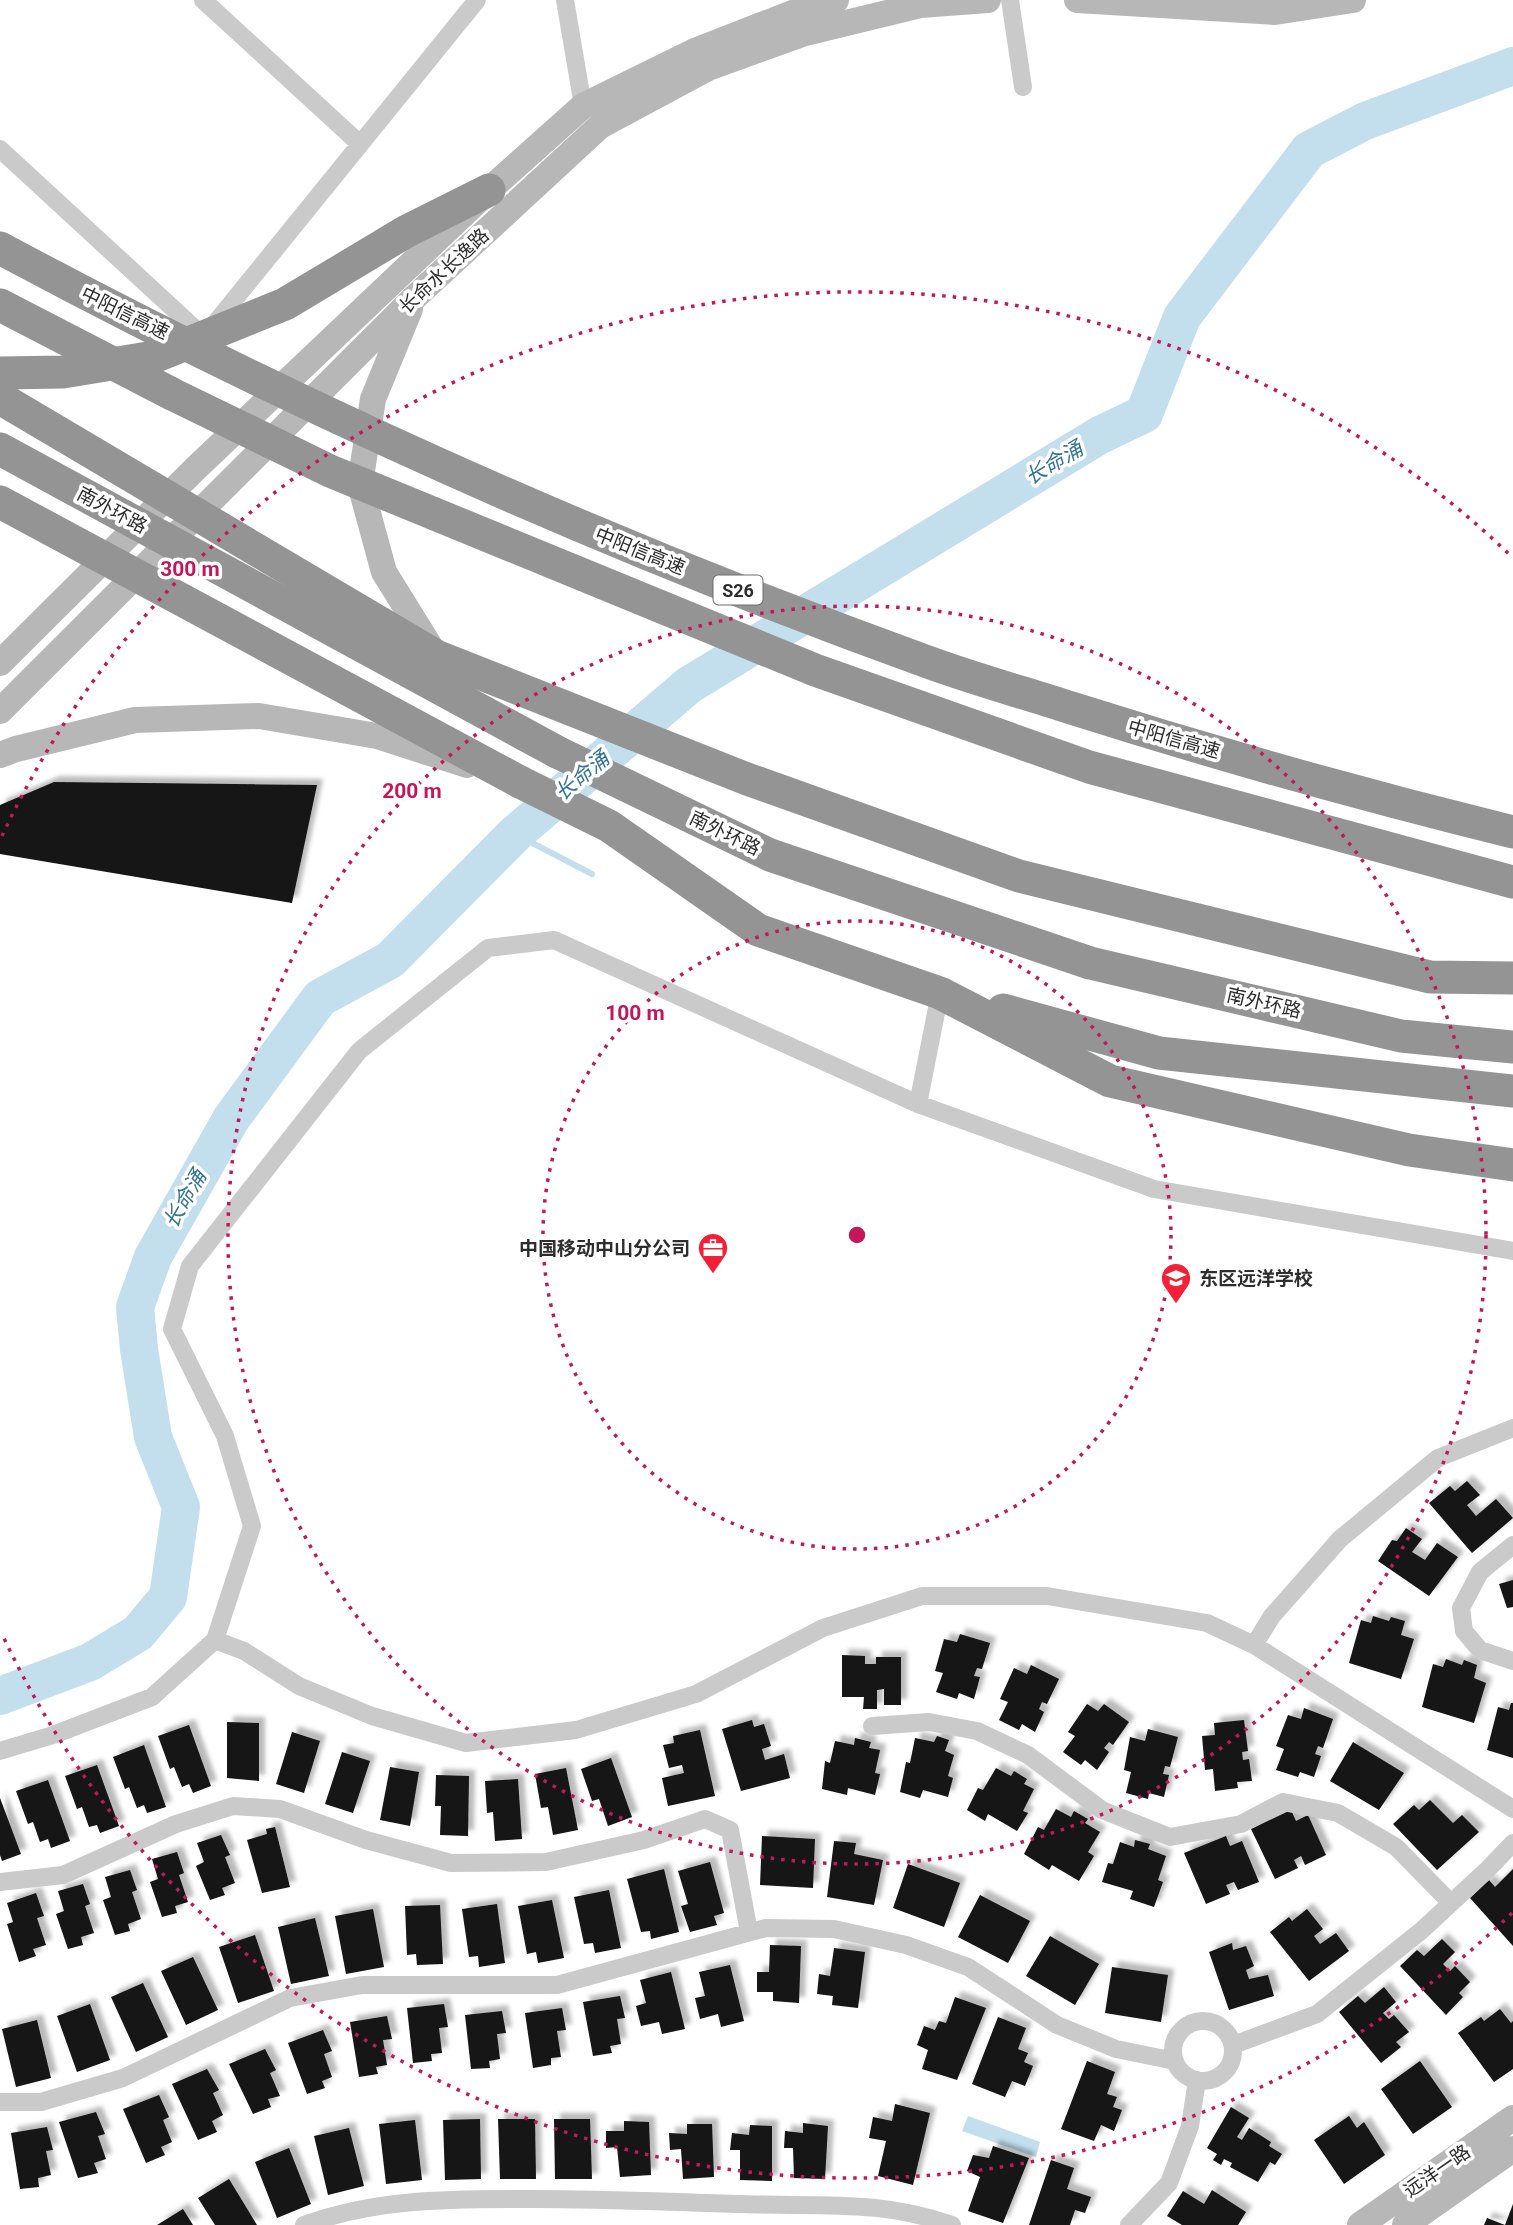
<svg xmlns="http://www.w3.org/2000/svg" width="1513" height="2225" font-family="Roboto,'Noto Sans SC',sans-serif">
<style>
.water{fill:#c3dfee}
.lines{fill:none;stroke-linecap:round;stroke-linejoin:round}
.stream{stroke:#c3dfee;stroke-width:6}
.river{stroke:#c3dfee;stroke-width:38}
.building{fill:#141414;filter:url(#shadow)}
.street{stroke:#cacaca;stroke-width:18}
.secondary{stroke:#b7b7b7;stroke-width:26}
.highway{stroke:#949494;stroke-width:33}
.highway-bridge{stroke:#949494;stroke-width:33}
.ring{fill:none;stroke:#c2185b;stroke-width:3.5;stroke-dasharray:3.5 7}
.labels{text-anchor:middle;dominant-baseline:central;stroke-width:7;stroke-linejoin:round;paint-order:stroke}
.shield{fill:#fff;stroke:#6c6c6c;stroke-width:2}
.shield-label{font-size:18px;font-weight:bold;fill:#2d2d2d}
.street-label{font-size:19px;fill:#2d2d2d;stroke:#fff}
.poi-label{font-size:19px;font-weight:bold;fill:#2d2d2d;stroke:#fff;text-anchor:end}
.water-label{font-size:21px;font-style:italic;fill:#347496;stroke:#fff}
.centre{fill:#c2185b;stroke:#fff;stroke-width:3.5}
.ring-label{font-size:21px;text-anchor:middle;font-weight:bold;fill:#c2185b;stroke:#fff;stroke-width:7;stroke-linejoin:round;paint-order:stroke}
</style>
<defs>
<filter id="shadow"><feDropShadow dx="6" dy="-6" stdDeviation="2" flood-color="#0004"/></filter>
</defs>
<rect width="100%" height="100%" fill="#fff"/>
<!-- water -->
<path class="water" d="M968 2116 1040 2142 1036 2157 962 2131Z"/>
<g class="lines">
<!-- stream -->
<path class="stream" d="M515 834 592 874"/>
<!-- river -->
<path class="river" d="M0 1696 90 1662 138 1633 168 1597 181 1507 153 1437 139 1349 135 1307 153 1257 231 1119 320 998 390 960 515 834 689 685 1100 435 1144 414 1182 317 1309 150 1365 121 1513 66"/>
</g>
<!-- building -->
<path class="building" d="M54 782 317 785 292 903 0 854V805Z
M1467 1481 1480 1495 1467 1505 1476 1516 1496 1499 1513 1518 1472 1553 1429 1503 1450 1486 1455 1491Z
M1406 1528 1422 1539 1412 1552 1425 1560 1437 1543 1458 1557 1429 1596 1378 1561 1392 1540 1397 1541Z
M1513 1580V1607L1507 1608 1499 1584Z
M1373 1616 1389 1621 1391 1617 1405 1621 1401 1635 1414 1639 1401 1679 1349 1663 1361 1620 1371 1623Z
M960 1634 990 1643 982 1669 977 1668 974 1676 980 1677 974 1699 959 1693 957 1699 936 1692 943 1673 935 1671 944 1639 957 1642Z
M842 1655 865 1656V1664H876V1657H901V1705H884V1689L877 1690V1709H863L864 1697H842Z
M1446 1659 1462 1665 1464 1660 1477 1665 1474 1678 1486 1683 1474 1723 1422 1707 1433 1664 1443 1667Z
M1031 1665 1059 1679 1047 1704 1042 1702 1039 1709 1044 1712 1035 1732 1022 1724 1019 1730 999 1720 1008 1702 1000 1699 1014 1668 1027 1674Z
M1511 1703H1513V1758L1487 1750 1498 1707 1509 1710Z
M1087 1704 1098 1711 1104 1704 1129 1722 1113 1745 1109 1742 1104 1748 1109 1752 1097 1770 1085 1760 1081 1765 1063 1752 1075 1736 1068 1732Z
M1304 1708 1333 1719 1323 1748 1318 1746 1315 1754 1321 1756 1314 1777 1300 1772 1298 1777 1276 1770 1284 1749 1276 1746 1288 1715 1301 1719Z
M752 1720 754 1727 764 1724 771 1746 762 1749 765 1760 784 1754 790 1778 741 1791 722 1729Z
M1244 1720 1248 1751 1242 1752 1243 1760 1249 1759 1252 1781 1237 1782 1238 1788 1215 1791 1213 1769 1205 1770 1202 1736 1215 1735 1214 1723Z
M227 1722 259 1723V1781L227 1778Z
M189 1725 211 1786 193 1793 189 1784 182 1787 174 1767 170 1769 158 1736Z
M1148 1729 1178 1737 1170 1767 1165 1766 1163 1774 1169 1775 1164 1797 1149 1793 1148 1799 1126 1793 1131 1772 1124 1770 1130 1737 1145 1741Z
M700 1730 715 1796 668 1806 662 1778 684 1773 682 1765 669 1768 663 1745 674 1743 673 1736Z
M292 1732 320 1741 304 1793 276 1784Z
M937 1736 949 1740 945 1751 954 1755 948 1776 953 1778 948 1797 923 1790 920 1798 900 1792 906 1762 910 1763 915 1738 934 1742Z
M855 1738 871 1742 869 1748 880 1750 875 1773 880 1774 875 1795 848 1788 847 1795 822 1789 825 1761 830 1763 835 1741 854 1745Z
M1353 1742 1404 1773 1379 1810 1330 1781Z
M144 1745 166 1807 147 1813 144 1805 137 1808 129 1787 125 1789 113 1757Z
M342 1752 370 1761 353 1813 325 1804Z
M611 1758 632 1817 608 1826 599 1799 592 1801 581 1769Z
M97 1765 119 1826 100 1833 97 1825 89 1827 82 1807 77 1809 65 1776Z
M390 1767 419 1772 410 1826 380 1820Z
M566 1768 578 1830 553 1835 548 1807 541 1808 535 1774Z
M996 1768 1011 1776 1014 1771 1027 1779 1024 1784 1034 1789 1023 1811 1028 1813 1017 1831 988 1814 985 1821 967 1810 978 1788 983 1790Z
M436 1775 469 1776 468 1836 440 1835 441 1806H435Z
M518 1779 522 1839 495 1841 493 1812 487 1813 485 1781Z
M48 1780 70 1841 51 1848 48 1839 40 1842 33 1822 28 1824 16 1791Z
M0 1798 21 1854 2 1861 0 1855Z
M1430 1800 1453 1823 1462 1815 1479 1832 1437 1870 1393 1824 1414 1805 1419 1810Z
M1056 1809 1071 1817 1074 1811 1088 1819 1085 1823 1100 1832 1088 1852 1094 1856 1079 1881 1052 1865 1049 1870 1024 1854 1038 1827 1044 1830Z
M1291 1810 1296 1821 1308 1815 1326 1855 1305 1865 1301 1856 1294 1860 1298 1868 1275 1879 1251 1829Z
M275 1827 290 1887 262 1893 247 1840 267 1834 266 1829Z
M221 1835 230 1855 225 1857 235 1883 222 1888 225 1895 210 1900 196 1866 204 1862 197 1843Z
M762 1836 815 1839 813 1888 760 1885Z
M1226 1836 1230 1846 1242 1841 1259 1882 1238 1890 1234 1882 1226 1885 1230 1894 1206 1904 1184 1853Z
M1135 1840 1150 1844 1148 1849 1166 1856 1158 1880 1163 1882 1154 1907 1130 1899 1133 1891 1102 1882 1108 1863 1113 1864 1120 1842 1134 1847Z
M834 1841 856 1843 854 1854 883 1860 874 1905 827 1897Z
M177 1852 184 1873 179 1875 188 1902 175 1906 177 1913 162 1917 150 1882 158 1879 152 1859Z
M710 1862 724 1913 714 1916 717 1925 690 1932 681 1906 688 1904 678 1871Z
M908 1864 960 1883 944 1927 893 1908Z
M664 1869 679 1932 651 1939 650 1931 641 1932 627 1879Z
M1513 1869V1946L1470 1898 1489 1880 1495 1887Z
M130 1870 137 1890 132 1892 141 1919 128 1924 130 1931 115 1935 103 1900 111 1897 105 1877Z
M83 1884 90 1904 85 1906 94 1933 81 1937 83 1945 68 1949 56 1914 64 1911 58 1891Z
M609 1890 621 1948 595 1953 593 1943 584 1944 574 1897Z
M36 1893 44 1916 37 1918 46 1945 33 1949 36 1956 19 1962 7 1924 13 1922 7 1903Z
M980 1895 1030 1921 1008 1963 958 1937Z
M552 1900 564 1958 538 1963 536 1952 527 1954 518 1906Z
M497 1904 505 1963 479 1967 478 1956 469 1957 462 1909Z
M440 1905 443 1964 417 1965 416 1954 407 1955 405 1906Z
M373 1909 384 1967 346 1974 335 1916Z
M1307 1909 1323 1929 1314 1936 1320 1944 1336 1933 1349 1951 1309 1981 1270 1932 1289 1917 1292 1921Z
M315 1918 329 1976 291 1984 278 1927Z
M255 1935 274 1991 238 2003 219 1947Z
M1050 1936 1099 1964 1075 2005 1026 1976Z
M1442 1939 1455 1952 1443 1964 1450 1971 1455 1966 1470 1982 1459 1993 1463 1997 1446 2015 1400 1966 1417 1950 1424 1956Z
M1232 1943 1233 1950 1246 1946 1254 1966 1246 1970 1249 1979 1268 1975 1274 1996 1229 2010 1209 1952Z
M770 1945 801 1946 799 2003 773 2001V1992H757V1972H769Z
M834 1948 865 1952 858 2008 832 2005 833 1996 817 1994 819 1974 830 1976Z
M193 1957 218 2010 186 2025 161 1971Z
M730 1965 744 2021 721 2027 718 2014 700 2019 695 1998 705 1996 699 1972Z
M1112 1967 1168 1975 1161 2022 1105 2013Z
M671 1972 685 2029 662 2034 659 2022 641 2026 636 2006 646 2003 640 1980Z
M143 1983 168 2037 136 2052 111 1997Z
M1384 1987 1396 2002 1383 2013 1389 2019 1394 2015 1409 2032 1396 2042 1401 2047 1381 2063 1339 2012 1358 1996 1365 2003Z
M620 1996 625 2018 617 2019 621 2044 610 2046 612 2053 593 2056 583 2002Z
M955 1997 986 2008 957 2080 922 2069 928 2050 917 2045 924 2026 935 2030 939 2021 946 2023Z
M90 2004 110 2060 77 2072 57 2016Z
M444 2004 448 2027 439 2028 442 2053 431 2054 432 2061 413 2063 407 2008Z
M562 2008 566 2030 557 2031 561 2057 551 2058V2065L533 2068 525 2013Z
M1500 2009 1511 2023 1513 2021V2069L1494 2082 1458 2033 1481 2017 1484 2021Z
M502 2011 506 2033 497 2034 500 2059 489 2061 490 2068 471 2069 465 2015Z
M387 2016 392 2039 383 2040 387 2065 376 2067 378 2074 359 2077 350 2022Z
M998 2017 1026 2028 1018 2049 1028 2053 1024 2062 1033 2066 1025 2086 1012 2081 1005 2097 972 2084Z
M37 2020 51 2078 16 2087 2 2029Z
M323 2030 332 2051 324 2054 332 2077 322 2081 325 2088 307 2094 288 2043Z
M265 2049 276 2070 270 2073 280 2096 268 2099 271 2107 253 2114 229 2064Z
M1087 2061 1115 2072 1107 2094 1117 2097 1113 2107 1122 2110 1114 2131 1101 2125 1094 2141 1061 2129Z
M1420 2061 1452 2107 1413 2134 1381 2089Z
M207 2069 219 2090 213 2093 223 2115 212 2121 217 2132 198 2140 172 2084Z
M159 2095 169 2117 163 2120 172 2142 161 2147 165 2155 146 2163 123 2109Z
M895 2104 930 2113 913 2185 878 2176 886 2141 869 2138 873 2117 892 2121Z
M1231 2107 1249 2118 1237 2137 1242 2140 1249 2128 1271 2142 1269 2146 1282 2154 1275 2165 1270 2162 1258 2182 1230 2167 1232 2163 1224 2159 1221 2165 1213 2160 1217 2154 1207 2148Z
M96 2112 105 2134 98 2136 106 2159 94 2163 98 2173 78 2178 59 2122Z
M1349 2116 1357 2128 1364 2122 1385 2155 1344 2184 1314 2140Z
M480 2119 481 2179 445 2180 443 2120Z
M498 2119H535L536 2179H500Z
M554 2119H590L592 2179H555Z
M415 2120 422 2180 386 2184 379 2124Z
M624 2121 649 2122 651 2175 620 2177 617 2147 606 2148V2131H624Z
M803 2123 828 2126 825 2179 794 2178 793 2148H784L785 2131 803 2133Z
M687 2124H712L714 2177 683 2179 681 2149 670 2150 669 2133 687 2134Z
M750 2125 772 2126V2181L740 2180V2150H730L732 2133 749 2135Z
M47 2127 53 2150 46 2151 51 2175 38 2178 39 2187 20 2189 11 2133Z
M349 2128 364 2186 328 2195 314 2136Z
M993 2146 1029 2158 1003 2223 968 2211 980 2177 967 2171 973 2155 989 2158Z
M289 2148 311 2204 277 2218 255 2162Z
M1051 2160 1074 2168 1067 2189 1091 2197 1085 2213 1075 2210 1070 2225H1029Z
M229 2179 257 2225H215L198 2198Z
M1212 2190 1246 2212 1238 2225H1182L1167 2216 1183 2191 1204 2204Z
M1513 2204V2225H1484L1487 2218 1505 2225Z
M183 2209 193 2225H157Z"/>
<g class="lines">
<!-- street -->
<path class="street" d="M203 0 360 144
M565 0 583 106
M1010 0 1023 87
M0 149 204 337 477 0
M918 1104 1154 1189 1513 1251
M1513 1545 1480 1572 1461 1608 1464 1631 1480 1650 1513 1661
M215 1640 244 1651 299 1686 372 1716 466 1743 576 1730 696 1694 823 1628 922 1596H1047L1207 1623 1254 1645 1272 1616 1340 1539 1438 1458 1513 1428
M1254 1645 1513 1809
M872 1726 929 1722 977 1731 1028 1755 1102 1810 1170 1837 1241 1824 1283 1802 1338 1813 1396 1847 1451 1903
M0 1751 53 1735 152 1697 215 1640 252 1526 225 1436 172 1329 190 1266 359 1051 488 948 554 940 918 1104 940 993
M0 1882 63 1875 176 1824 233 1806 280 1809 366 1840 451 1863 546 1862 644 1840 705 1819 730 1830 749 1932
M1173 2051a30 30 0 1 1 60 0a30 30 0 1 1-60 0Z
M1233 2045 1317 2014 1421 1931 1488 1869 1513 1843
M0 2102H41L123 2078 290 1998 362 1985H557L766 1928 834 1929 906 1945 968 1967 1057 2025 1116 2049 1175 2061
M304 2225C372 2200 443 2199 514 2199 590 2198 666 2202 742 2204 816 2207 880 2199 952 2225
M1129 2225 1169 2183 1190 2126 1197 2080"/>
<!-- secondary -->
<path class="secondary" d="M1077 0 1275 12 1353 0
M410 309 373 399 360 484 384 572 436 656
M0 663 195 469 489 190 583 106 697 50 808 7 836 0
M0 711 415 297 600 126 708 68 805 33 920 5 988 0
M0 755 16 749 135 720 259 716 377 736 467 765
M1360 2225 1513 2118
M1405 2225 1513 2149"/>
<!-- highway -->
<path class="highway" d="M0 373 63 372 154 357 285 304 407 231 489 190
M0 398 436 656 747 779 1019 876 1430 977 1513 978
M557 752 770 855 1090 963 1401 1036 1513 1047
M520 782 609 826 758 930 940 993 1110 1081 1409 1150 1513 1165
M1003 1010 1159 1053 1513 1091"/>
<!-- highway-bridge -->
<path class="highway-bridge" d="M0 248C298 408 607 546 925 661 971 678 1018 691 1065 706 1213 753 1362 795 1513 832
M0 305 174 395 330 471 815 670 1089 767 1513 882
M0 449 557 752
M0 502 520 782"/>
</g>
<!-- distance rings -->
<g class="ring">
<circle cx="857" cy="1235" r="314"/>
<circle cx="857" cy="1235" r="629"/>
<path d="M1512 1913A943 943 0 0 1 2 1634M2 836A943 943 0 0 1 1512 557"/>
</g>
<!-- icons -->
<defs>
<g id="office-pin" transform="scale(1.575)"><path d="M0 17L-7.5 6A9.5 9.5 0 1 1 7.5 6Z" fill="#f51f37" stroke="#fff"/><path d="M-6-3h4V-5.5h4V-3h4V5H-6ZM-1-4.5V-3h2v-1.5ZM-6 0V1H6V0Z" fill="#fff"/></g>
<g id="school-pin" transform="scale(1.575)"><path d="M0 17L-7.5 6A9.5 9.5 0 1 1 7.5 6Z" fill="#f51f37" stroke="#fff"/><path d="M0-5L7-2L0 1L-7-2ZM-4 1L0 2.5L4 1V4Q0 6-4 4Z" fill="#fff"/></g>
</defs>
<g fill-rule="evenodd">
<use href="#office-pin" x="713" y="1248"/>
<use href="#school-pin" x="1176" y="1278"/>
</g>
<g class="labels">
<!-- shield labels -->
<rect class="shield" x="713.5" y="575.5" width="49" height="29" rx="5"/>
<g class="shield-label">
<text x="738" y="590">S26</text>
</g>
<!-- street labels -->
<g class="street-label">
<text transform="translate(444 271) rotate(-43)">长命水长逸路</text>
<text transform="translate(125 313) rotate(26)">中阳信高速</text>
<text transform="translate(112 510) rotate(28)">南外环路</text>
<text transform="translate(640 551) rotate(22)">中阳信高速</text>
<text transform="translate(1174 739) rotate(16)">中阳信高速</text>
<text transform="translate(725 833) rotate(26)">南外环路</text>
<text transform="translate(1264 1003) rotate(13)">南外环路</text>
<text transform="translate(1437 2171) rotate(-35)">远洋一路</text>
</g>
<!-- poi labels -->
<g class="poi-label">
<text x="690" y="1248">中国移动中山分公司</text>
<text x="1199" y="1278" text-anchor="start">东区远洋学校</text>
</g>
<!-- water labels -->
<g class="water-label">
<text transform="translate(1054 463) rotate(-31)">长命涌</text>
<text transform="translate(582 776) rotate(-40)">长命涌</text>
<text transform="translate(185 1199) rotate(-60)">长命涌</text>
</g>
</g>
<circle cx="857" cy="1235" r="10" class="centre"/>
<g class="ring-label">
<text x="190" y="576">300 m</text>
<text x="412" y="798">200 m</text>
<text x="635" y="1020">100 m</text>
</g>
</svg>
